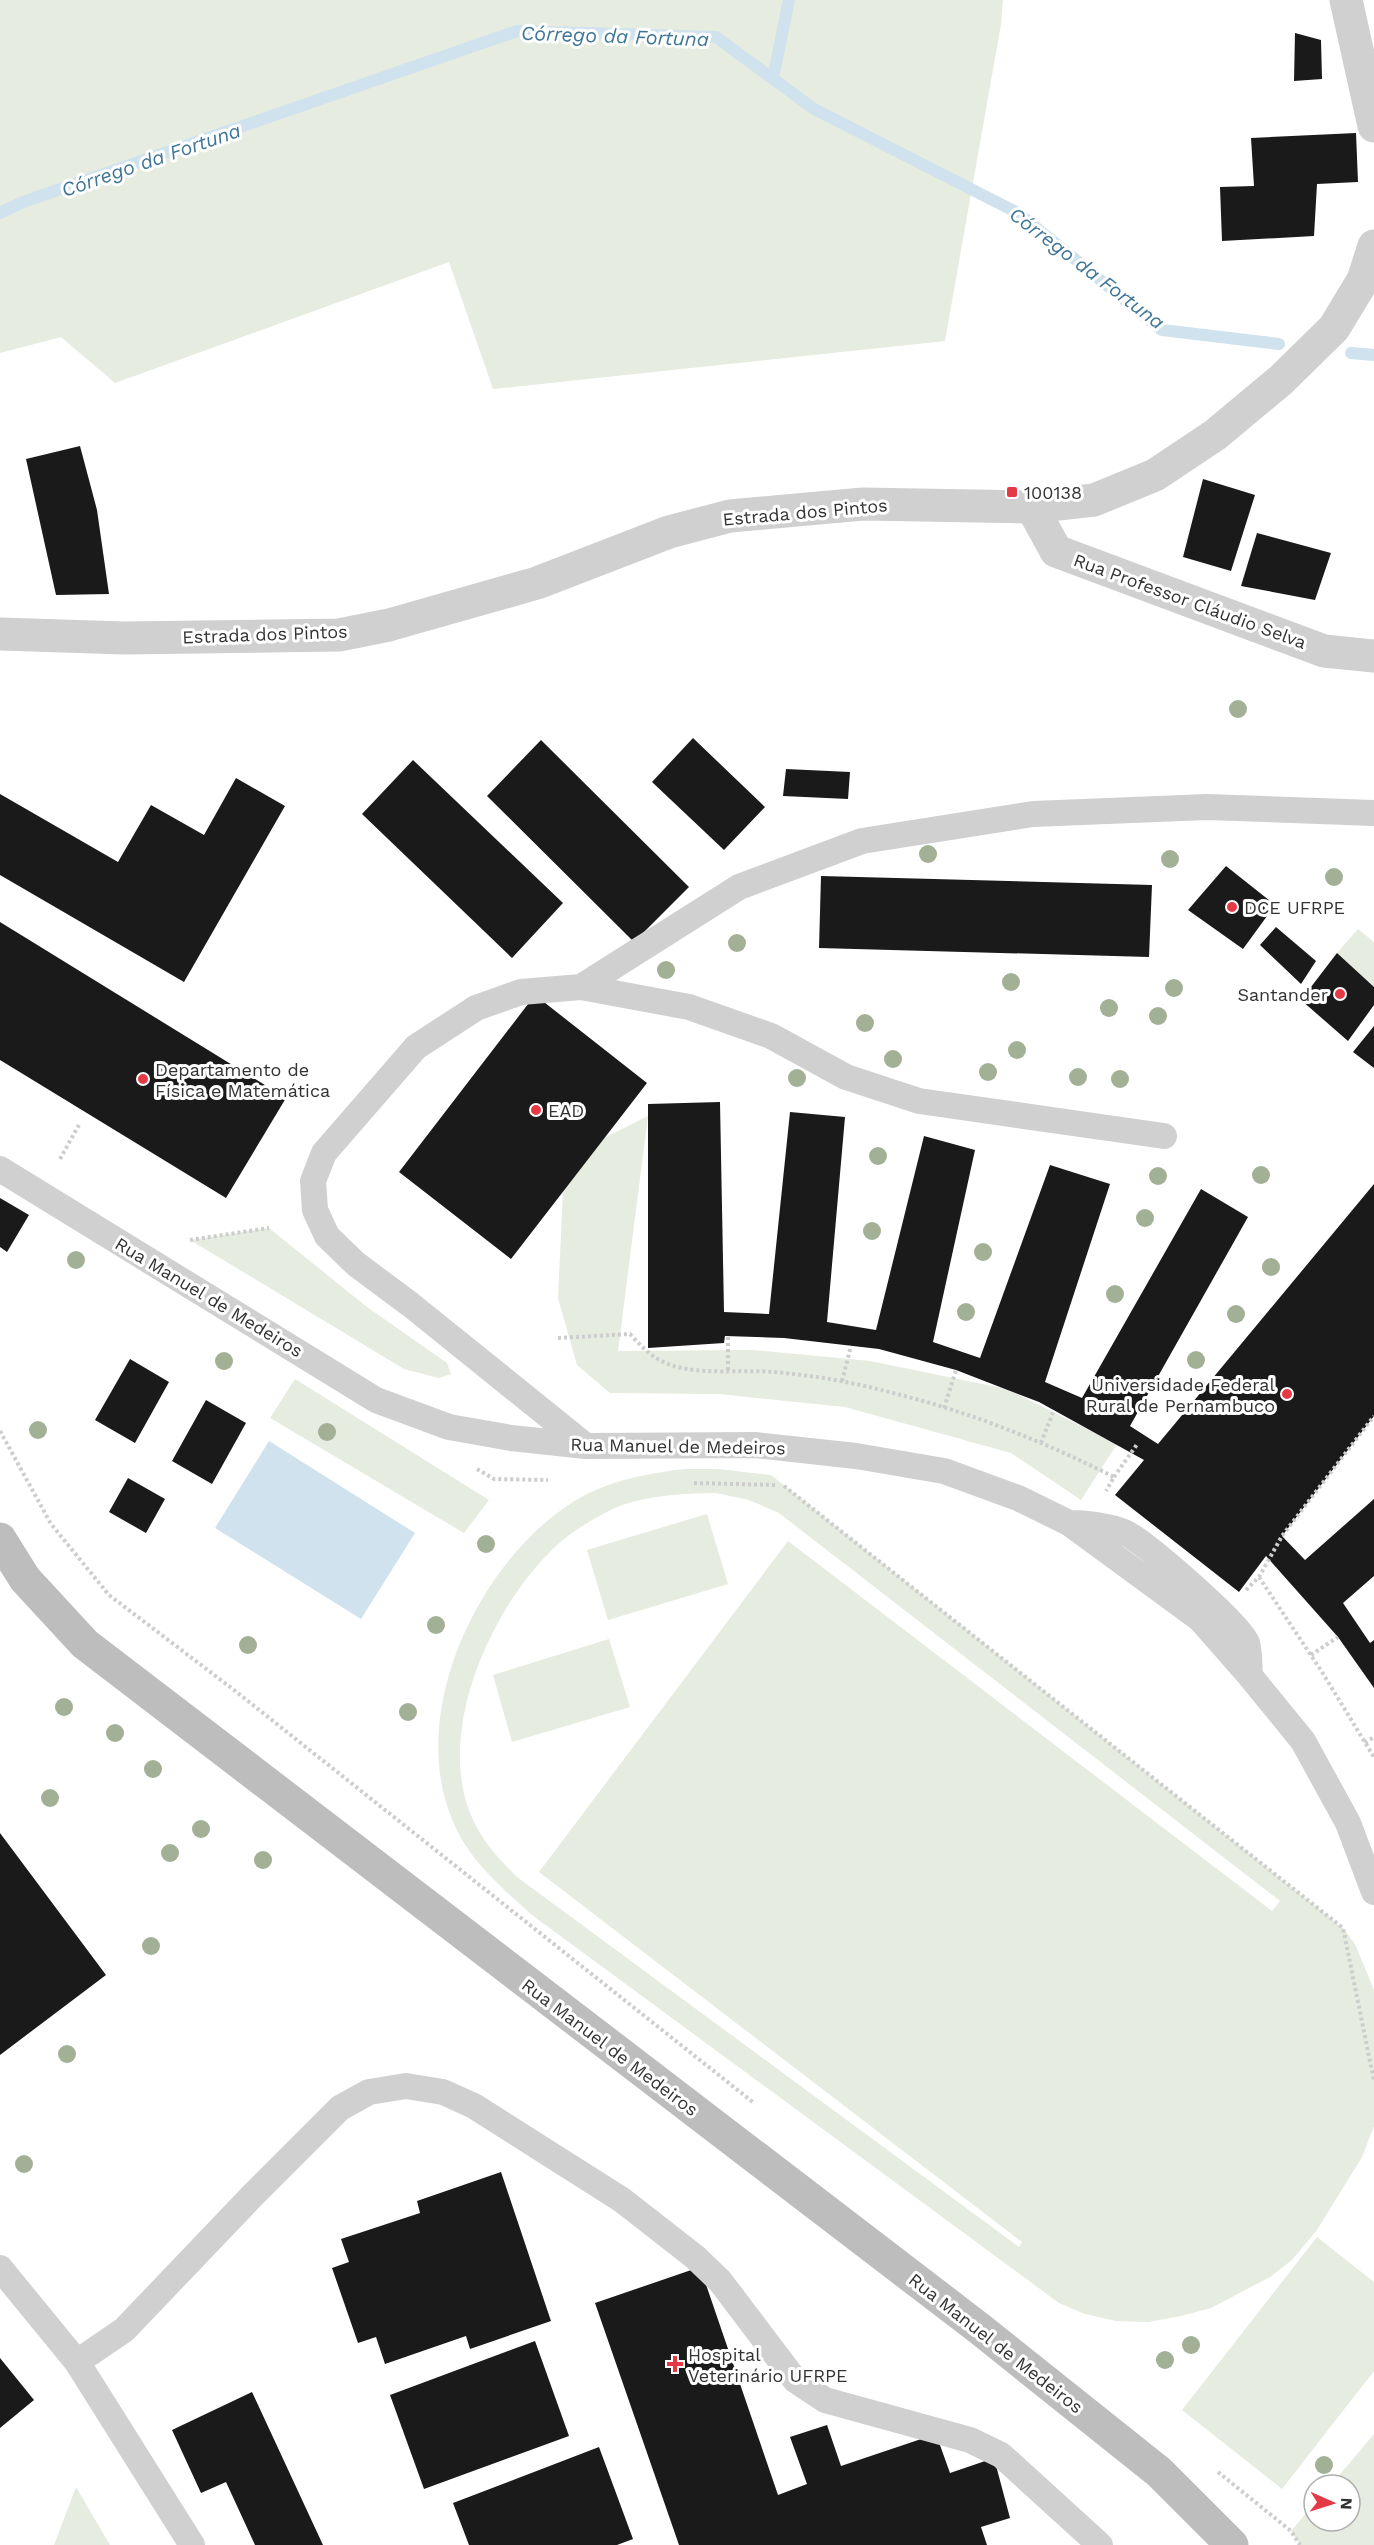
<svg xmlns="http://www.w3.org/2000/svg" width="1374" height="2545" font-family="'Work Sans',sans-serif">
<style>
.green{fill:#e6ecdf;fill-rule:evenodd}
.water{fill:#cfe2ee}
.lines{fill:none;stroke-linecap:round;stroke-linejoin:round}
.stream{stroke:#cfe2ee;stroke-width:12}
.building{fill:#1a1a1a}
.path{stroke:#cdcdcd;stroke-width:4;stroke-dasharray:3 3;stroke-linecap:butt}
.service{stroke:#d0d0d0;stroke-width:26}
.minor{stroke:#d0d0d0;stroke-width:33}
.tertiary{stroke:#d0d0d0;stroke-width:33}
.secondary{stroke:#bdbdbd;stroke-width:33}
.tree{fill:#a2b095}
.poi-dot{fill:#e63946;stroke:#fff;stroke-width:2}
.labels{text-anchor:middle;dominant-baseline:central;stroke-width:6;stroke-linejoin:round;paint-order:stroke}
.poi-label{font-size:18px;fill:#333;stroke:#fff;text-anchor:start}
.street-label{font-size:18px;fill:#333;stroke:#fff}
.water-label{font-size:20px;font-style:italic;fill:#3f7597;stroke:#fff}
</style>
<rect width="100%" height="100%" fill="#fff"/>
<!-- green -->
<path class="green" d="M0 0H1003L1001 24 945 341 493 389 449 262 115 383 61 337 0 353Z
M1358 929 1374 942V987L1337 953Z
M648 1116 618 1351 753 1350 870 1361 1007 1389 1117 1444 1081 1500 1011 1453 845 1407 719 1394 610 1393 577 1365 558 1298 563 1190 604 1138Z
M269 1228 367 1307 447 1363 451 1374 439 1378 404 1369 190 1240Z
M295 1379 489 1500 464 1533 270 1418Z
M685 1469H718L771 1475 1343 1928 1355 1944 1374 1990V2126L1362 2157 1317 2230 1292 2260 1270 2277 1211 2308 1181 2316 1148 2322 1116 2321 1085 2314 1059 2303 532 1915C498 1884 466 1858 450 1814 408 1704 485 1549 585 1495 616 1479 651 1473 685 1469ZM716 1493 749 1500 779 1513 1280 1901 1272 1911 788 1541 539 1872 1022 2242 1019 2247 517 1877C499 1859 484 1843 473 1820 434 1736 489 1613 549 1553 566 1535 590 1520 613 1509 639 1496 686 1493 716 1493Z
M707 1514 728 1584 608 1620 587 1550Z
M609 1639 630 1707 512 1742 493 1675Z
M1317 2237 1374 2282V2371L1282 2489 1182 2410Z
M1374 2434V2545H1300L1291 2531 1314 2504V2521H1350V2485H1331Z
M76 2487 110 2545H54Z"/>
<!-- water -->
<path class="water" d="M269 1441 415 1533 361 1619 215 1528Z"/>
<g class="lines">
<!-- stream -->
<path class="stream" d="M773 78 789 0
M0 213 23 202 517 31 716 37 814 109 1018 213 1162 330 1279 344
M1351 353 1374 355"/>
</g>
<!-- building -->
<path class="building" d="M1295 33 1321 40 1322 79 1294 81Z
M1356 133 1358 182 1317 184 1314 236 1222 241 1220 187 1254 186 1251 138Z
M80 446 97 510 109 594 56 595 26 459Z
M1203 479 1255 495 1231 571 1183 557Z
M1257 533 1331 553 1315 600 1241 586Z
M693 738 765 807 724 850 652 782Z
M541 740 689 887 634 942 487 796Z
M413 760 563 903 512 958 362 814Z
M786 769 850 772 848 799 783 796Z
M236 778 285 806 184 982 0 875V794L118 862 151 805 204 835Z
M1226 866 1275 905 1243 949 1188 910Z
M821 876 1152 885 1149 957 819 948Z
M0 922 286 1098 226 1198 0 1060Z
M1276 927 1316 961 1301 984 1260 945Z
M1337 953 1374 987V1005L1348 1041 1301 1000Z
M535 995 647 1083 511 1259 399 1172Z
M1374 1026V1068L1353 1052Z
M720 1102 724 1312 769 1314 790 1112 845 1117 827 1322 876 1330 924 1136 975 1150 933 1342 980 1358 1050 1165 1110 1184 1045 1382 1082 1398 1201 1189 1248 1217 1130 1426 1158 1444 1374 1184V1416L1282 1536 1305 1560 1374 1499V1576L1343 1603 1370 1643 1374 1640V1688L1338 1637 1266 1556 1239 1592 1115 1495 1144 1460 1039 1402 956 1370 879 1349 784 1338 725 1336 724 1343 648 1348V1104Z
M0 1198 29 1215 7 1252 0 1247Z
M130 1359 169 1382 135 1443 95 1420Z
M206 1400 246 1423 212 1484 172 1461Z
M128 1478 165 1499 146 1533 109 1512Z
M0 1833 106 1975 0 2055Z
M501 2172 551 2321 470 2349 466 2336 385 2364 376 2337 358 2343 332 2268 349 2262 341 2239 420 2213 417 2201Z
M700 2267 778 2495 807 2484 790 2437 827 2425 841 2466 936 2434 950 2473 994 2458 1010 2518 981 2527 987 2545H679L595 2303Z
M535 2341 569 2436 424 2489 390 2395Z
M0 2358 34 2400 0 2428Z
M252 2392 323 2545H255L226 2482 201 2493 172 2430Z
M599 2447 633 2539 617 2545H469L453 2503Z"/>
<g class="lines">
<!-- path -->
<path class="path" d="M60 1159 80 1123
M190 1240 269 1228
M728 1337V1371
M558 1338 630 1334C641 1346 652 1358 668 1364 701 1376 739 1369 773 1372 812 1375 851 1382 889 1392 967 1411 1043 1441 1114 1477L1106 1491
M842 1381 851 1346
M944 1408 956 1370
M0 1431 51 1524 109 1595 234 1690 754 2103
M1041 1443 1054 1410
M477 1469 494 1479 548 1480
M1114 1477 1138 1443
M694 1483 776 1485
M784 1486 1343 1928 1374 2081
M1259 1577 1322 1672 1374 1757
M1246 1590 1259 1577 1282 1536 1374 1416
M1311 1655 1338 1637
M1365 1743 1374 1737
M1218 2472 1291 2531 1300 2545"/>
<!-- service -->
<path class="service" d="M581 987 739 887 862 841 1033 814 1207 807 1374 813
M0 1169 376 1400 449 1427 511 1438 586 1446 755 1445 856 1456 944 1471 1018 1498 1069 1523 1200 1619 1250 1676 1303 1741 1348 1823 1374 1892
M586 1446 411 1305 356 1264 327 1236 315 1210 313 1181 324 1153 416 1047 476 1008 521 992 581 987 689 1007 771 1036 846 1077 919 1101 1164 1136
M1069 1523C1089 1523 1105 1525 1124 1532 1143 1540 1240 1624 1247 1643 1250 1653 1249 1666 1250 1676
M0 2268 77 2362 192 2545
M77 2362 124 2330 253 2195 340 2108 369 2092 406 2086 443 2092 474 2106 622 2200 695 2257 720 2281 795 2380 825 2400 970 2440 1001 2455 1100 2545"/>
<!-- minor -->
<path class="minor" d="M1032 507 1056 551 1324 651 1374 656"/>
<!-- tertiary -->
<path class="tertiary" d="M1346 0 1374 126
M0 634 124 638 339 635 389 625 537 583 669 532 730 516 863 504 1032 507 1094 500 1155 475 1215 435 1281 380 1334 328 1363 280 1374 246"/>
<!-- secondary -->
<path class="secondary" d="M0 1539 25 1579 85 1644 980 2329 1159 2472 1232 2545"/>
</g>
<!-- trees -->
<g class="tree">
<circle cx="1238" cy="709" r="9"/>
<circle cx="928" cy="854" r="9"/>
<circle cx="1170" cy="859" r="9"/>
<circle cx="1334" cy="877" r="9"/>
<circle cx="737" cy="943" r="9"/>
<circle cx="666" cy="970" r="9"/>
<circle cx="1011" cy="982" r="9"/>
<circle cx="1174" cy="988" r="9"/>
<circle cx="1109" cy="1008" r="9"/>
<circle cx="1158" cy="1016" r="9"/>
<circle cx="865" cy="1023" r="9"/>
<circle cx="1017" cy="1050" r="9"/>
<circle cx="893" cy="1059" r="9"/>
<circle cx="988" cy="1072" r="9"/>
<circle cx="1078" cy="1077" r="9"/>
<circle cx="797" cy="1078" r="9"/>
<circle cx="1120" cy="1079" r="9"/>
<circle cx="878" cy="1156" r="9"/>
<circle cx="1261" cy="1175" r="9"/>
<circle cx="1158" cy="1176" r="9"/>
<circle cx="1145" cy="1218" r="9"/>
<circle cx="872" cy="1231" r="9"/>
<circle cx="983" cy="1252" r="9"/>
<circle cx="76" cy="1260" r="9"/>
<circle cx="1271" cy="1267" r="9"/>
<circle cx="1115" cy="1294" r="9"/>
<circle cx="966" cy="1312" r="9"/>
<circle cx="1236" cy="1314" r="9"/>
<circle cx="1196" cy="1360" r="9"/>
<circle cx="224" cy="1361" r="9"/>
<circle cx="38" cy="1430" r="9"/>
<circle cx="327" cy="1432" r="9"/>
<circle cx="486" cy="1544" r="9"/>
<circle cx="436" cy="1625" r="9"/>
<circle cx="248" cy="1645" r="9"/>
<circle cx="64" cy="1707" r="9"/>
<circle cx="408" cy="1712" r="9"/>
<circle cx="115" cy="1733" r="9"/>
<circle cx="153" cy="1769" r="9"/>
<circle cx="50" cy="1798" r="9"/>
<circle cx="201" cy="1829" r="9"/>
<circle cx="170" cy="1853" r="9"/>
<circle cx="263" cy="1860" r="9"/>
<circle cx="151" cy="1946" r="9"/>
<circle cx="67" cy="2054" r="9"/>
<circle cx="24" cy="2164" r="9"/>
<circle cx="1191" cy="2345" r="9"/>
<circle cx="1165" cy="2360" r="9"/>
<circle cx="1324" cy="2465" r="9"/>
</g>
<!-- markers -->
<g class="poi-dot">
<rect x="1006" y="486" width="12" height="12" rx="3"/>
<circle cx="1232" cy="907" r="6"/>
<circle cx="1340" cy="994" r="6"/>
<circle cx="143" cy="1079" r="6"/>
<circle cx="536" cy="1110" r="6"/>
<circle cx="1287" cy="1394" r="6"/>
<path d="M672 2355h6v6h6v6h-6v6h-6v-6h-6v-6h6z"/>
</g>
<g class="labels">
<!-- poi labels -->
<g class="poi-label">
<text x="1024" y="492">100138</text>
<text x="1244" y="907">DCE UFRPE</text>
<text x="1328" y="994" text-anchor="end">Santander</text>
<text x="155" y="1069">Departamento de<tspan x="155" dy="21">Física e Matemática</tspan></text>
<text x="548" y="1110">EAD</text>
<text x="1275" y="1384" text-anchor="end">Universidade Federal<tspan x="1275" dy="21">Rural de Pernambuco</tspan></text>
<text x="688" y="2354">Hospital<tspan x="688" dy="21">Veterinário UFRPE</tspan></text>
</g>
<!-- street labels -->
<g class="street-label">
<text transform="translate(805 512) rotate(-5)">Estrada dos Pintos</text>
<text transform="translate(1190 601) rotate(20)">Rua Professor Cláudio Selva</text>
<text transform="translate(265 634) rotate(-2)">Estrada dos Pintos</text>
<text transform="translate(209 1297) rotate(31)">Rua Manuel de Medeiros</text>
<text transform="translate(678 1446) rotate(1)">Rua Manuel de Medeiros</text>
<text transform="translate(610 2047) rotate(37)">Rua Manuel de Medeiros</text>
<text transform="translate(996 2343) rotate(38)">Rua Manuel de Medeiros</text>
</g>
<!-- water labels -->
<g class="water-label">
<text transform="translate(615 36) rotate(2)">Córrego da Fortuna</text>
<text transform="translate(151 160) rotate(-19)">Córrego da Fortuna</text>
<text transform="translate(1087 268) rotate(37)">Córrego da Fortuna</text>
</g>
</g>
<!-- north arrow -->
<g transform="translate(1332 2503) rotate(93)"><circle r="28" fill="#ffffff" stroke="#adadad" stroke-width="1.5"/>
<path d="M0-4.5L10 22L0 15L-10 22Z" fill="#e63946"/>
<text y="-9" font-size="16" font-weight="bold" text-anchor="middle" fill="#333333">N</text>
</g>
</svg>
